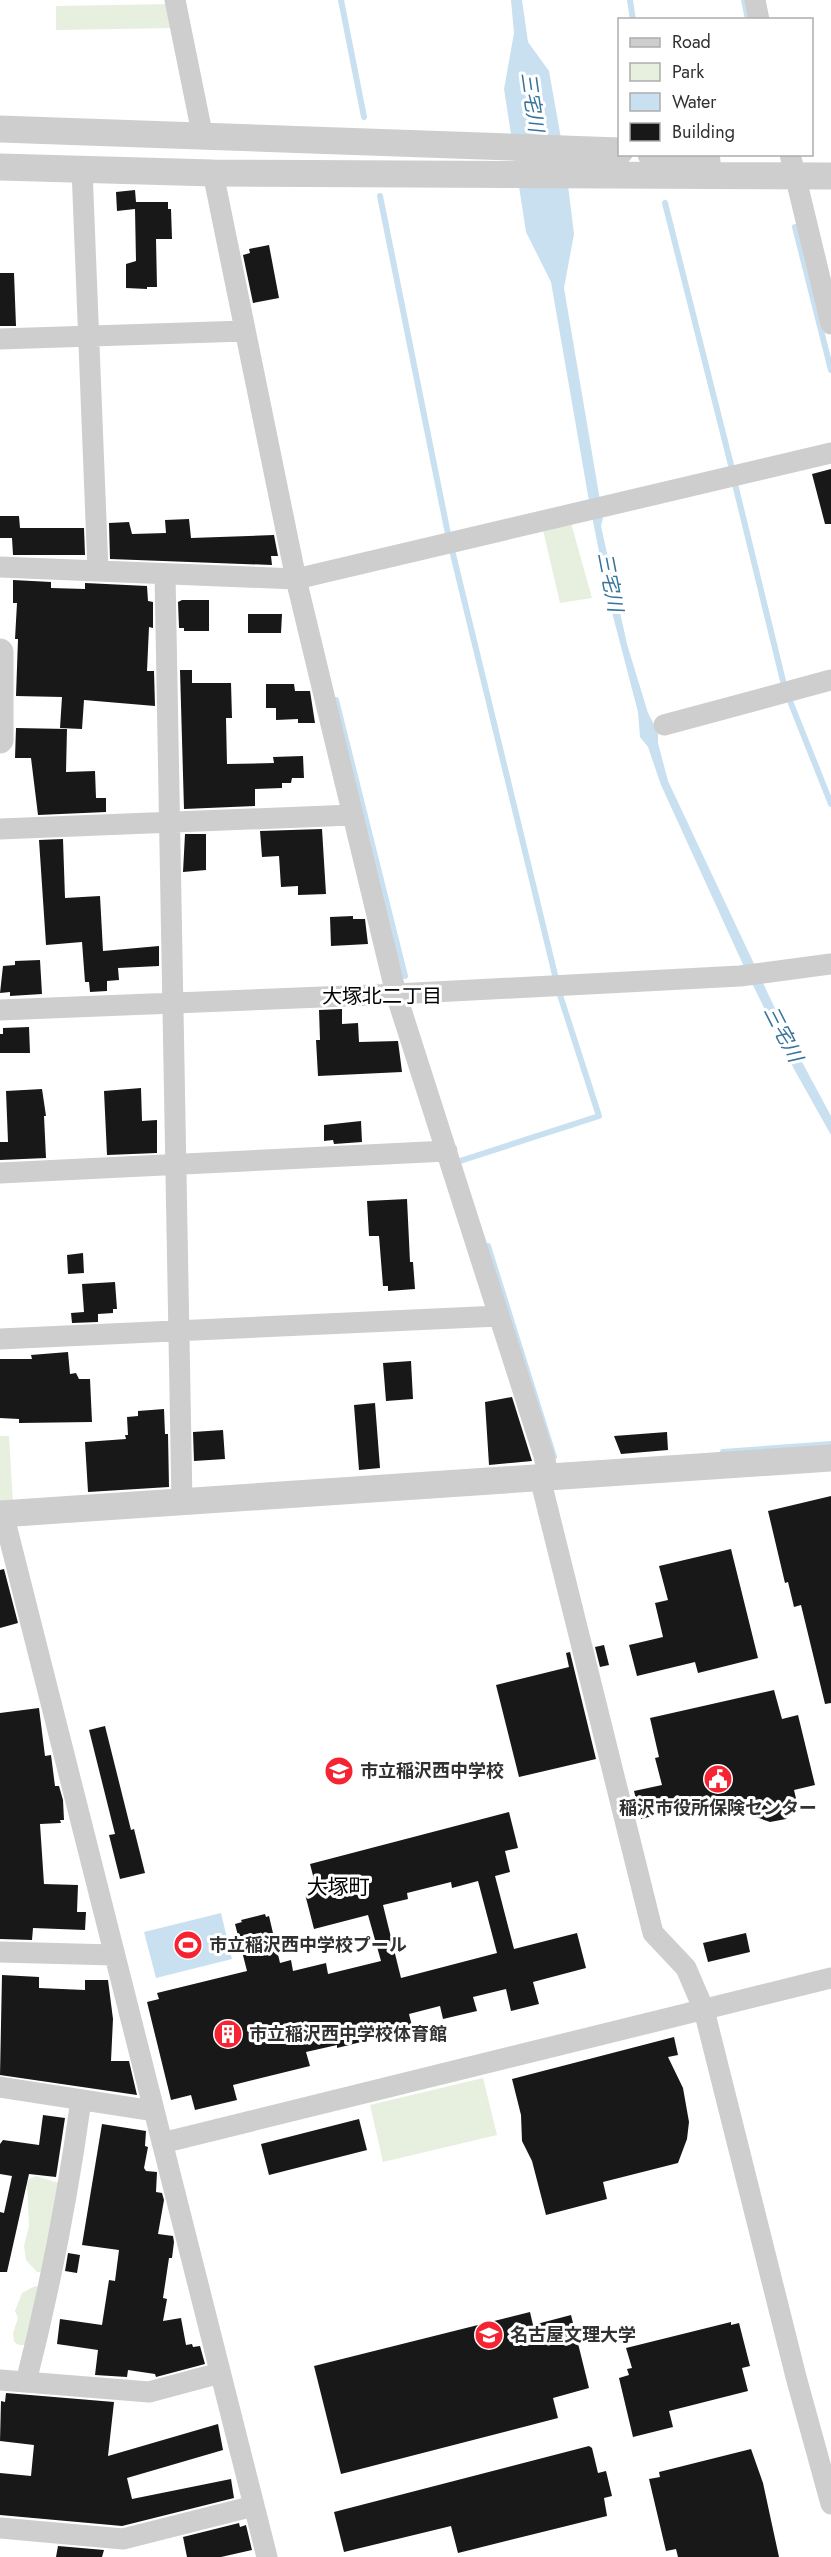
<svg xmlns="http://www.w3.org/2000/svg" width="831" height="2557" font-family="Jost,'Noto Sans JP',sans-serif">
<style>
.green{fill:#e7efde}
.water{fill:#c8e0f0}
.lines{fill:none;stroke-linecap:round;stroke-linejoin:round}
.stream{stroke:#c8e0f0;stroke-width:6}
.building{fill:#181818;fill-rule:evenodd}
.minor{stroke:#cecece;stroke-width:21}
.tertiary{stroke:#cecece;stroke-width:27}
.labels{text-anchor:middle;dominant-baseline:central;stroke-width:6;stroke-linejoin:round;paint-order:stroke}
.poi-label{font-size:18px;font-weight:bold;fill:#313131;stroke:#fff;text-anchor:start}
.water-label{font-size:20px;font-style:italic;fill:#35749c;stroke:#fff}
.neighbourhood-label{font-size:20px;fill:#000;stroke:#fff}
.quarter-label{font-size:21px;fill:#000;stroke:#fff}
</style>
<rect width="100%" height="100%" fill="#fff"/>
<!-- green -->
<path class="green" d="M171 4 176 28 56 30V6Z
M571 523 592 598 560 603 543 530Z
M0 1436H9L13 1504 0 1505Z
M483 2078 497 2135 383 2162 370 2105Z
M36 2176 62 2184 43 2272H37L26 2260 24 2246 29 2226 27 2184 29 2179Z
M35 2286 42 2287 25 2345H19L14 2342 13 2333 18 2318 15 2311 22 2293Z"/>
<!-- water -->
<path class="water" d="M511 0H522L528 42 549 71 565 161 574 234 564 288 603 518 601 526 627 644 648 713 658 732V743L668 781 787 1034 831 1116V1135L794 1069 746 971 661 785 648 747 640 737 638 712 608 597 589 501 551 282 526 232 504 89 514 33Z
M221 1913 232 1959 156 1978 144 1932Z"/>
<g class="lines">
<!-- stream -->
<path class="stream" d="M341 0 364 117
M630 0 633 20
M744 0 748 20
M380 196 448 534
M665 203 732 469
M795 227 831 370
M735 484 784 685
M452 550 555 975
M788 696 831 804
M336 700 405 976
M460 1161 599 1116 560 995
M488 1246 554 1457
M723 1452 831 1444"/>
</g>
<!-- building -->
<path class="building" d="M135 190 136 202H168V209H171L172 239H156L157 287H147V289L126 288V264L136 261 135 209 117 211 116 192Z
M269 245 279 298 253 303 243 255 250 253 249 249Z
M0 273H14L16 326H0Z
M831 469V524H825L812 474Z
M0 516H19L20 528H84L85 555H13L12 538H0Z
M189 519 191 538 274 535 278 556H271L272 565 110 559 109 523 129 522 132 534 166 533 165 520Z
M13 580 51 582V588L85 589V583L147 586 148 601 153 602V628L149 627 147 671H154L155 706 84 700 82 729 60 728 62 697 16 696 18 639H15L17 603H13Z
M182 600H209V631H184V628H179L178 602Z
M248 614H282L281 633H248Z
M180 670H192V683H231L232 718H226L227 764 274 763 273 757 303 756 304 778H292L291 783H282V788L255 789V806L184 809Z
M266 684H294L295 691H310L315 723H298V719L276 720V708H266Z
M16 728 67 729 66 772 95 771 96 798H106V812L38 815 31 758H15Z
M322 829 326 894 298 895V886L281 887 279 856 262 857 260 831Z
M185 834H206V870L183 872Z
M63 839 65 898 100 896 103 951 159 946V966L118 968 119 980 107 981V991L90 992 89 982H85L82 942 46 945 39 840Z
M353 916V919H365L368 944 331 946 330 917Z
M40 960 42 994 10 996V992L0 993 3 966 15 965V961Z
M342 1009V1024L358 1023 359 1042 398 1041 402 1072 318 1076 316 1040H320L319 1010Z
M29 1027 30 1053H0V1034H3V1028Z
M141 1088 142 1121 157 1120V1153L107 1155 104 1091Z
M42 1089 46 1116H44L46 1158 0 1160V1142H8L6 1091Z
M361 1121 362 1142 334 1144 333 1140 324 1141V1125Z
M407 1199 410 1262H413L415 1289 388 1291V1286H383L379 1236H369L367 1201Z
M83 1253 84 1273 68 1274 67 1255Z
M115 1282 117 1309H113V1313L98 1314V1322L72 1323 71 1313 84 1312 82 1284Z
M68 1352 70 1374 76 1373 79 1379H90L92 1422 19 1423V1419L0 1418V1359H32L31 1355Z
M411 1361 413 1399 386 1401 383 1363Z
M512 1397 532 1461 489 1465 485 1402Z
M375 1403 380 1468 359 1470 354 1405Z
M164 1409 165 1434H168L169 1487 88 1492 85 1442 126 1439 125 1435H128L127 1417 138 1416V1411Z
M223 1430 225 1459 194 1461 193 1432Z
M667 1432 668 1450 621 1454 614 1436Z
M831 1496V1703L825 1704 801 1605 794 1607 788 1582 785 1583 768 1511Z
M731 1549 758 1658 698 1673 695 1662 637 1676 629 1645 663 1637 655 1603 668 1600 659 1566Z
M4 1569 18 1623 0 1628V1570Z
M604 1645 609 1665 600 1667 595 1647Z
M570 1652 596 1759 519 1777 496 1685 569 1667 566 1653Z
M774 1690 782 1719 798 1715 815 1785 794 1790 798 1807 786 1819 770 1822 756 1817 751 1798 686 1813 684 1808 641 1819 634 1791 662 1785 655 1758 659 1757 650 1718Z
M39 1708 45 1756 51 1755 55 1786H59L63 1800 64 1820H60L61 1823 40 1824 44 1884 78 1885 77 1912H86L85 1930 33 1928 32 1940 0 1939V1713Z
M105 1726 131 1830 134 1829 145 1873 120 1879 109 1835 115 1834 89 1730Z
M509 1812 518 1848 505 1851 510 1872 495 1876 514 1949 577 1933 586 1968 533 1982 539 2004 511 2011 506 1989 473 1997 477 2011 443 2019 440 2006 409 2014 414 2034 386 2042 385 2036 337 2048V2045L306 2052 310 2066 233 2085 237 2100 195 2110 191 2095 171 2100 147 2002 159 1999 157 1993 247 1971 235 1924 242 1922 241 1920 265 1914 266 1917 269 1916 280 1963 291 1960 293 1971 326 1963 328 1974 381 1961 368 1915 314 1929 305 1894 317 1891 310 1864ZM478 1881 497 1953 401 1978 383 1905 408 1899 407 1893 451 1882 452 1888Z
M746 1933 750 1952 708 1962 703 1943Z
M2 1975 39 1977V1988L85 1990V1980H108L113 2019 111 2061H129L137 2095 0 2075Z
M674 2037 678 2055 668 2057 683 2088 689 2122 687 2139 678 2163 603 2182 607 2199 546 2215 532 2161 522 2141 521 2115 512 2079Z
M43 2115 65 2118 56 2177 29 2174 7 2272H0V2212L4 2213 12 2176 0 2174V2144L3 2140 39 2145Z
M359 2119 367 2150 269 2175 261 2144Z
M102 2124 146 2131 145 2146 148 2147 144 2168 146 2171 157 2172 156 2192 162 2193 164 2200 158 2234 173 2236 174 2242 172 2258H169L163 2298 167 2299 163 2321 181 2318 186 2345 192 2344 193 2347 200 2346 205 2364 156 2377 155 2374 128 2370 127 2377 95 2375 98 2350 57 2344 60 2319 102 2325 109 2280 115 2281 119 2250 82 2245Z
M68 2253 80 2255 77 2273 65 2271Z
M530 2312 533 2325 571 2315 589 2388 553 2398 558 2418 341 2474 314 2366Z
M731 2322V2325L739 2323 750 2366 742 2368 748 2391 669 2411 673 2427 633 2437 619 2378 629 2375 627 2369 632 2368 626 2348Z
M6 2393 114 2402 108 2456 218 2424 223 2450 127 2478 132 2499 231 2479 234 2498 122 2526 0 2515V2473L31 2476 34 2445 0 2441 1 2401 5 2402Z
M589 2446 592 2448 598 2473 606 2471 612 2496 604 2498 607 2516 458 2553 451 2526 344 2552 334 2512Z
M751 2449 763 2483 779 2557H678L676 2549 666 2551 649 2479 660 2477 659 2472Z
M239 2523 240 2527 246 2525 252 2550 221 2557H187L183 2537Z
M58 2546 104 2550 102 2557H56Z"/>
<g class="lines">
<!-- minor -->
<path class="minor" d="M175 0 203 138
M755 0 759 20
M790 154 831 324
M82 169 98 571
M213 173 296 579 396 994 544 1456 549 1478
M0 339 245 331
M0 567 296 579 831 453
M165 574 182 1502
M664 725 831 680
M0 829 352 815
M0 1010 396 994 740 976 831 964
M0 1173 447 1151
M0 1339 499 1316
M540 1478 653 1933 686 1968 704 2010 796 2377 831 2504
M3 1513 267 2557
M0 1952 114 1955
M0 2087 154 2111
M162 2143 831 1978
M0 2380 149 2392 220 2373
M26 2382C50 2288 68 2195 81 2100
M0 2528 123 2539 254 2506"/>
<!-- tertiary -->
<path class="tertiary" d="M0 129 620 151
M651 154 707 161
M0 167 213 173 831 176
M0 652V740
M0 1514 831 1458"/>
</g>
<!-- icons -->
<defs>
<g id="school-disc" transform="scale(1.5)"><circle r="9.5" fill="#f62432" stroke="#fff"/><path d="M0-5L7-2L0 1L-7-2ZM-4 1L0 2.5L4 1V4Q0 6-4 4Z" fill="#fff"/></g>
<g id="civic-disc" transform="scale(1.5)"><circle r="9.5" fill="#f62432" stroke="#fff"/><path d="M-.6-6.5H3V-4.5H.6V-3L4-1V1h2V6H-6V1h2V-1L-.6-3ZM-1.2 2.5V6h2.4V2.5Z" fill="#fff"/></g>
<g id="stadium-disc" transform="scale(1.5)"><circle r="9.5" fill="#f62432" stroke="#fff"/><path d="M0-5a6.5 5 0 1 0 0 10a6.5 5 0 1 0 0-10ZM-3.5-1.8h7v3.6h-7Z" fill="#fff"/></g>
<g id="building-disc" transform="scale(1.5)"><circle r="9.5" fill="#f62432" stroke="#fff"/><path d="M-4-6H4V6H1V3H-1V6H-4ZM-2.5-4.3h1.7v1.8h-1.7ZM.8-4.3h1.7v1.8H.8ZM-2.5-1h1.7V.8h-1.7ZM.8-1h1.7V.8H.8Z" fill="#fff"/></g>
<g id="university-disc" transform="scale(1.5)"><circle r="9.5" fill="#f62432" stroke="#fff"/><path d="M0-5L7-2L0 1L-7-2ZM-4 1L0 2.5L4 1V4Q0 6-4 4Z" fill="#fff"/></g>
</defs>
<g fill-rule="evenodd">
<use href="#school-disc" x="339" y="1771"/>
<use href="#civic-disc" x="718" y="1779"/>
<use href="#stadium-disc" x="188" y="1945"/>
<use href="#building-disc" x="228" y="2034"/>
<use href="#university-disc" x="489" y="2335"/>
</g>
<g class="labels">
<!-- poi labels -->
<g class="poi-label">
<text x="360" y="1771">市立稲沢西中学校</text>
<text x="718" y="1808" text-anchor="middle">稲沢市役所保険センター</text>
<text x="209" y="1945">市立稲沢西中学校プール</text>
<text x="249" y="2034">市立稲沢西中学校体育館</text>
<text x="510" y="2335">名古屋文理大学</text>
</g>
<!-- water labels -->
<g class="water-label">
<text transform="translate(532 102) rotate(82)">三宅川</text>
<text transform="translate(610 582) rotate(79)">三宅川</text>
<text transform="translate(783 1034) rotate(63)">三宅川</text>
</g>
<!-- neighbourhood labels -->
<g class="neighbourhood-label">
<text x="382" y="996">大塚北二丁目</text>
</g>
<!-- quarter labels -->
<g class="quarter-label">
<text x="338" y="1887">大塚町</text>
</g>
</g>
<!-- legend -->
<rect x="618" y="18" width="195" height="138" fill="#ffffff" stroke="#adadad" stroke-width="1.5"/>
<rect x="630" y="38" width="30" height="9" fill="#cecece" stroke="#adadad" stroke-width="1.5"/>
<text x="672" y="48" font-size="18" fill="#313131">Road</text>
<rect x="630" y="63" width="30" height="18" fill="#e7efde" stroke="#adadad" stroke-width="1.5"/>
<text x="672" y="78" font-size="18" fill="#313131">Park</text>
<rect x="630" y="93" width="30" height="18" fill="#c8e0f0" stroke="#adadad" stroke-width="1.5"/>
<text x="672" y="108" font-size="18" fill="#313131">Water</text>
<rect x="630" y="123" width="30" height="18" fill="#181818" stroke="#adadad" stroke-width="1.5"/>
<text x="672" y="138" font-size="18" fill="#313131">Building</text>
</svg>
